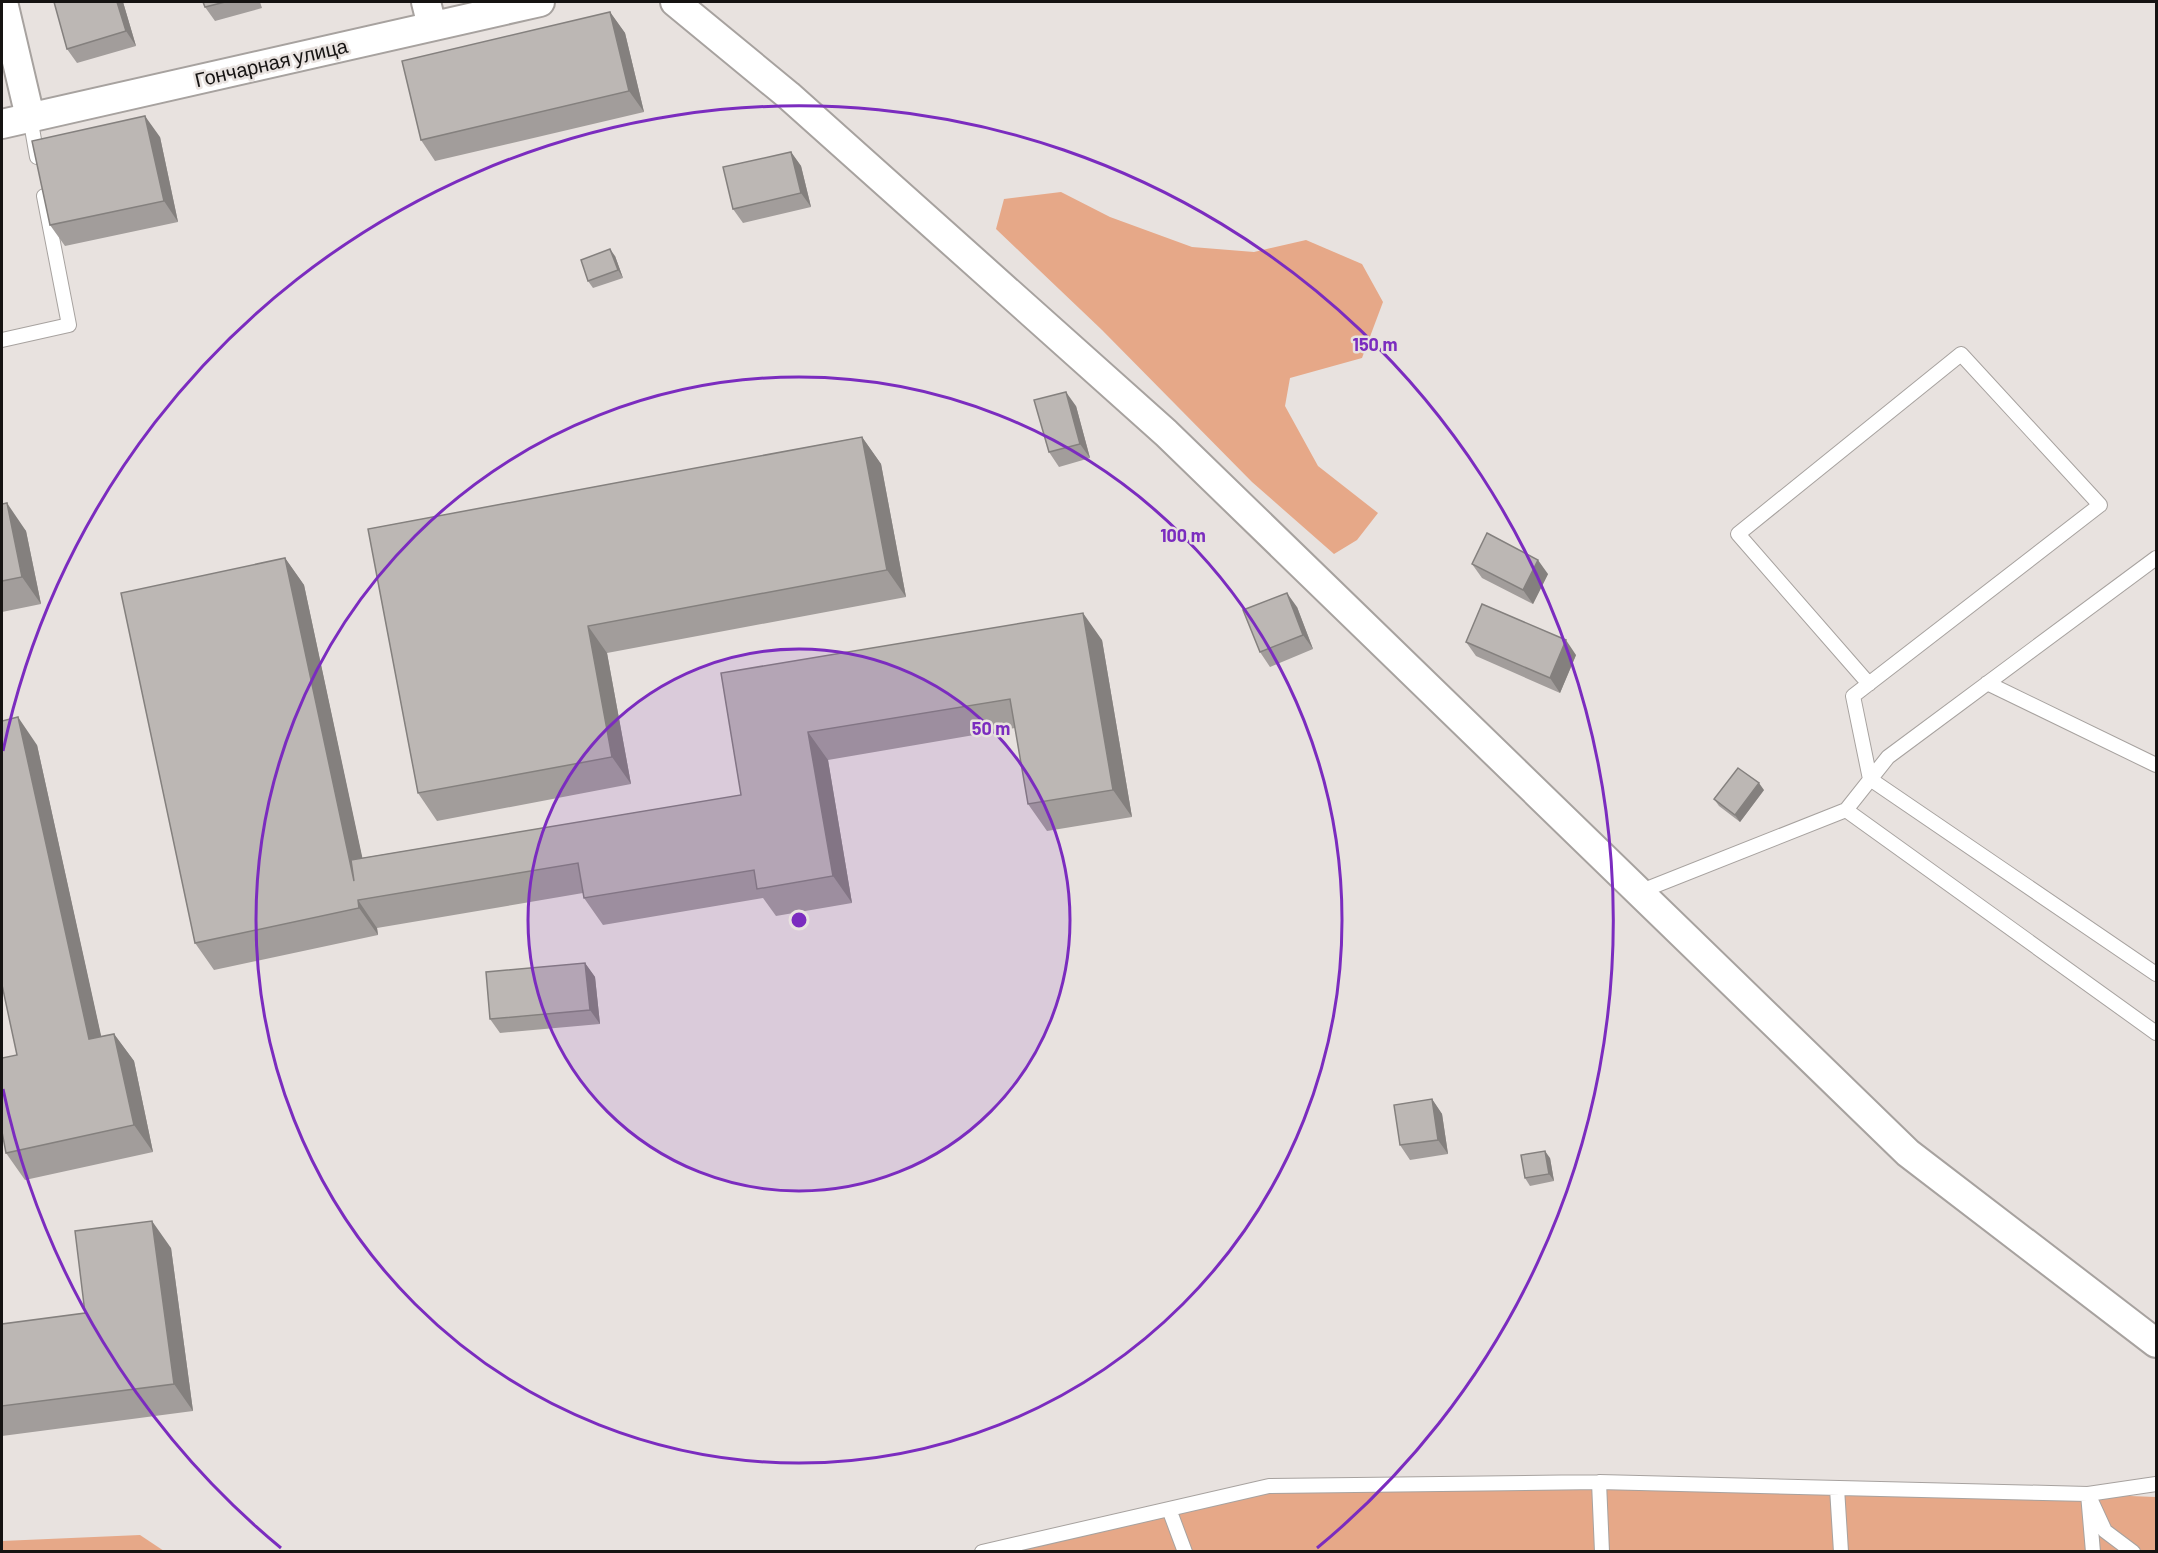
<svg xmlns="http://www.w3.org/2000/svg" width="2158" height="1553" font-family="Barlow,sans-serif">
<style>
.green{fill:#e6a888}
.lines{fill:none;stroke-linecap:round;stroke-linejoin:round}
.service-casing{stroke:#a7a29f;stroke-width:16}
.minor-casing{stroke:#a7a29f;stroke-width:32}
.service{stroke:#fff;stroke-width:14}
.minor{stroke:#fff;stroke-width:28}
.wall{fill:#a29d9b}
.shaded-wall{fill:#84807e}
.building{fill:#bcb7b4;stroke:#84807e;stroke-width:1.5}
.ring{fill:none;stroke:#7b2cbf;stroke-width:3}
.labels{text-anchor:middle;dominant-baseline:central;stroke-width:5;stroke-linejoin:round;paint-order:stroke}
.street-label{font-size:20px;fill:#151312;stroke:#e8e2df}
.centre{fill:#7b2cbf;stroke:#e8e2df;stroke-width:3}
.ring-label{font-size:18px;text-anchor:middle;font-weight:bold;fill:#7b2cbf;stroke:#e8e2df;stroke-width:5;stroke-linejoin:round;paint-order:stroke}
</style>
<rect width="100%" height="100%" fill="#e8e2df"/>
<!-- green -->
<path class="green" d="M1061 192 1110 217 1192 247 1254 252 1306 240 1362 264 1383 302 1362 358 1290 378 1285 406 1318 466 1378 513 1357 540 1334 554 1252 482 1102 330 996 229 1004 199Z
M1721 1480 2156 1497V1552H982L1269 1486Z
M140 1535 164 1551H2V1541Z"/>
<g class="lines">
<!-- service casing -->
<g class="service-casing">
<path id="service" d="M30 117 37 157
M2 340 69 325 44 196
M1987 683 2156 765
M1869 684 1738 534 1961 354 2100 505 1853 696 1870 779 2156 974
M1846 810 2156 1033
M1639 892 1846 810 1888 757 2156 558
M1599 1482 1602 1552
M1837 1488 1841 1552
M1169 1509 1185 1552
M982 1552 1269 1486 1599 1482 2088 1494 2105 1531 2133 1552
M2093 1552 2088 1494 2156 1484"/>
</g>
<!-- minor casing -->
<g class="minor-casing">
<path id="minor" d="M3 2 30 117
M426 2 432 26
M675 2 788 95 1166 433 1908 1153 2156 1343
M2 124 540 2"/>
</g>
<!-- service -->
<use href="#service" class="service"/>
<!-- minor -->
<use href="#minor" class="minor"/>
</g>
<!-- wall -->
<path class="wall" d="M123 2 136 46 77 63 67 49Z
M203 2H260L262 8 215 21 205 7Z
M610 12 625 33 644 112 435 161 421 140Z
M160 137 178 222 65 246 50 225Z
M791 152 801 166 811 207 743 223 733 209Z
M615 256 623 278 593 288 588 281Z
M1076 406 1090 458 1059 467 1049 452Z
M862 437 881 464 906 597 607 653 631 784 437 821 418 793 368 529Z
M2 504 26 531 41 604 2 612Z
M285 558 304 585 362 858 741 795 721 673 1102 640 1132 817 1047 831 1028 804 1015 728 828 760 852 903 776 916 763 898 603 925 584 898 583 893 377 928 378 935 214 970 195 943Z
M1472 564 1548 574 1533 604 1482 578Z
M1297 607 1313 649 1270 667 1260 652Z
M1466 642 1576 655 1560 693 1476 656Z
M37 745 101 1037 114 1034 134 1061 153 1152 25 1180 6 1153 17 1055Z
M1764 790 1740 822 1719 806 1714 799Z
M585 963 595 977 600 1024 500 1033 490 1019Z
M1432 1099 1442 1114 1448 1154 1410 1160 1400 1145Z
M1550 1158 1554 1181 1530 1186 1525 1178Z
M171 1248 193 1411 2 1436V1324L85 1313Z"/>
<!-- shaded-wall -->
<path class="shaded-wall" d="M117 2H123L136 46 126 31Z
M610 12 625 33 644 112 629 91Z
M145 116 160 137 178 222 164 201Z
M791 152 801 166 811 207 801 193Z
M610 249 615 256 623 278 618 270Z
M1066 392 1076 406 1090 458 1080 444Z
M862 437 881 464 906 597 887 570Z
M7 503 26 531 41 604 22 577Z
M285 558 304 585 371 898 354 881Z
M1538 560 1548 574 1533 604 1523 590Z
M1287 593 1297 607 1313 649 1303 635Z
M1083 613 1102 640 1132 817 1113 790Z
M588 626 607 653 631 784 612 757Z
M1566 640 1576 655 1560 693 1550 678Z
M18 717 37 745 108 1067 89 1039Z
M808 732 828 760 852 903 833 876Z
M1759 783 1764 790 1740 822 1735 815Z
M358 900 377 928 378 935 359 908Z
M585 963 595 977 600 1024 590 1010Z
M114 1034 134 1061 153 1152 134 1125Z
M1432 1099 1442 1114 1448 1154 1438 1140Z
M1545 1151 1550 1158 1554 1181 1549 1174Z
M152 1221 171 1248 193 1411 174 1384Z"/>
<!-- building -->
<path class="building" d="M54 2H117L126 31 67 49Z
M203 2H225L205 7Z
M610 12 629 91 421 140 402 61Z
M145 116 164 201 50 225 32 141Z
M791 152 801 193 733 209 723 167Z
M610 249 618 270 588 281 581 260Z
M1066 392 1080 444 1049 452 1034 400Z
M862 437 887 570 588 626 612 757 418 793 368 529Z
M7 503 22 577 2 581V504Z
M1487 533 1538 560 1523 590 1472 564Z
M285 558 354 881 351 860 741 795 721 673 1083 613 1113 790 1028 804 1010 699 808 732 833 876 757 889 754 870 584 898 578 863 358 900 359 908 195 943 121 593Z
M1287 593 1303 635 1260 652 1243 610Z
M1482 604 1566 640 1550 678 1466 642Z
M18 717 89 1039 114 1034 134 1125 6 1153 2 1132V1058L17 1055 2 985V721Z
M1738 768 1759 783 1735 815 1714 799Z
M585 963 590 1010 490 1019 486 972Z
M1432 1099 1438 1140 1400 1145 1394 1105Z
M1545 1151 1549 1174 1525 1178 1521 1155Z
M152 1221 174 1384 2 1406V1324L85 1313 75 1231Z"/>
<!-- distance rings -->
<circle cx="799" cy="920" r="271" fill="#7b2cbf" fill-opacity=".12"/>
<g class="ring">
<circle cx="799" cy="920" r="271"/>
<circle cx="799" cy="920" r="543"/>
<path d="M281 1548A814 814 0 0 1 3 1089M3 751A814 814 0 1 1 1317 1548"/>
</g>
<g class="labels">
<!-- street labels -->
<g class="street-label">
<text transform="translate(271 62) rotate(-13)">Гончарная улица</text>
</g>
</g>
<circle cx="799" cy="920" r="9" class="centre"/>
<g class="ring-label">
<text x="1375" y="351">150 m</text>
<text x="1183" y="542">100 m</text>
<text x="991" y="735">50 m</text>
</g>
<!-- border -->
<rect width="2158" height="1553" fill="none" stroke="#151312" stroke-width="6"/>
</svg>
